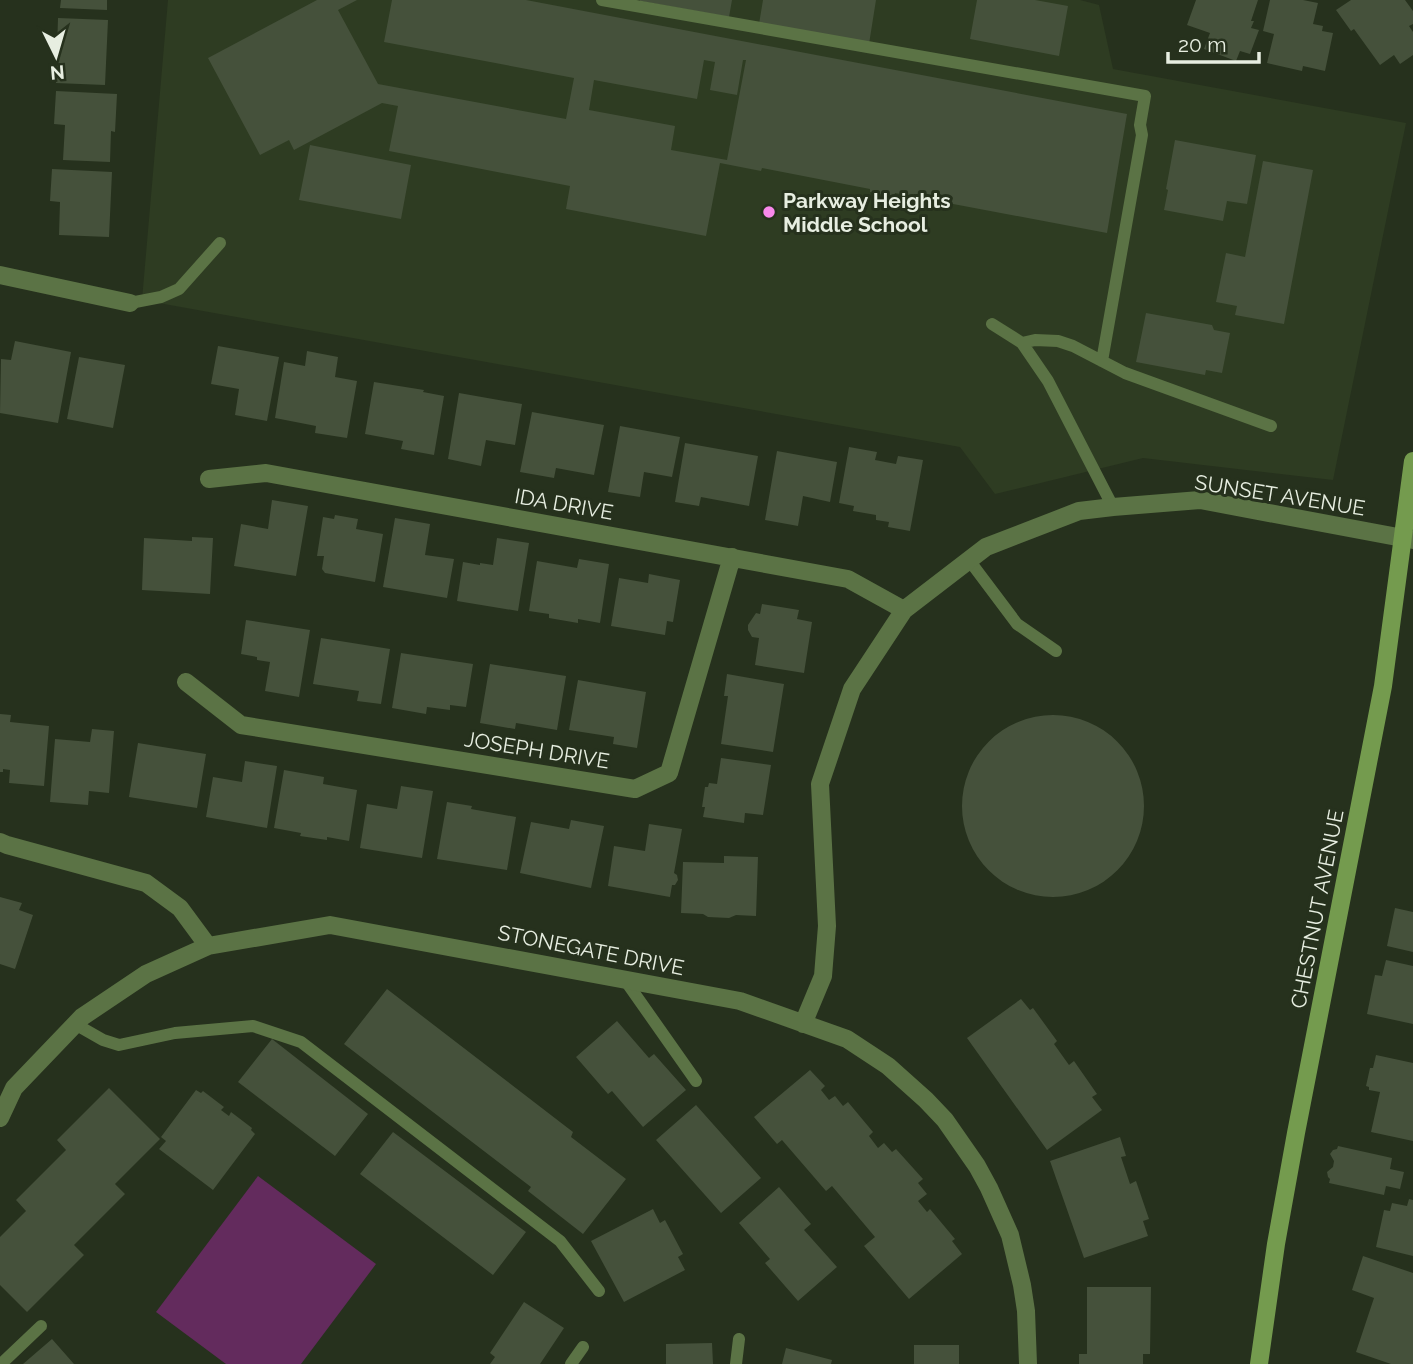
<svg xmlns="http://www.w3.org/2000/svg" width="1413" height="1364" font-family="Raleway,sans-serif">
<style>
.built{fill:#2e3c22}
.green{fill:#632b5d}
.building{fill:#45513b;fill-rule:evenodd}
.lines{fill:none;stroke-linecap:round;stroke-linejoin:round}
.service{stroke:#5b7345;stroke-width:12}
.minor{stroke:#5b7345;stroke-width:18}
.secondary{stroke:#749b4e;stroke-width:18}
.poi-dot{fill:#f888eb;stroke:#26311d;stroke-width:2.5}
.labels{text-anchor:middle;dominant-baseline:central;stroke-width:6;stroke-linejoin:round;paint-order:stroke}
.poi-label{font-size:21px;font-weight:bold;fill:#e7eee1;stroke:#26311d;text-anchor:start}
.street-label{font-size:21px;fill:#e7eee1;stroke:#26311d}
</style>
<rect width="100%" height="100%" fill="#26311d"/>
<!-- built -->
<path class="built" d="M168 0H1080L1099 5 1113 69 1406 123 1333 480 1143 458 995 494 960 447 142 300Z"/>
<!-- green -->
<path class="green" d="M258 1176 376 1264 301 1364H226L156 1312Z"/>
<!-- building -->
<path class="building" d="M61 0H107V10L60 8Z
M317 0H357L338 10 378 84 566 119 574 78 384 42 392 0H526L1127 114 1107 233 895 193 894 197 870 192V189L762 168 761 171 720 163 706 236 566 209 570 186 389 151 398 106 382 103 294 150 289 140 260 155 208 58ZM704 60 715 62 710 90 737 95 743 60H746L727 160 671 150 675 126 589 110 594 80 697 99Z
M640 0H732L729 17 640 1Z
M763 0H876L869 44 759 24Z
M977 0H1035L1068 6 1059 56 970 39Z
M1196 0H1258L1251 21H1254L1251 28 1259 30 1250 54 1240 51 1236 61 1204 49 1210 33 1187 25Z
M1270 0H1303L1318 3 1313 24 1323 26 1322 31 1333 33 1325 71 1303 66 1302 71 1267 63 1274 34 1263 31Z
M1351 0H1405L1413 11V24L1409 26 1413 32V55L1400 64 1394 55 1380 65 1354 29 1351 31 1336 10Z
M58 18 108 20 105 85 56 83Z
M56 91 117 94 115 132 111 131 110 162 63 160 65 125 54 124Z
M1175 140 1256 155 1247 204 1227 201 1223 221 1164 210 1168 190 1166 189Z
M310 145 411 165 401 219 299 200Z
M1263 161 1313 170 1284 324 1235 315 1237 306 1216 302 1226 253 1245 257Z
M52 169 112 172 109 237 59 235 60 202 50 201Z
M1146 313 1212 325 1214 330 1230 333 1222 373 1206 370 1205 375 1136 362Z
M15 341 71 352 58 423 0 413 1 359 11 360Z
M218 346 279 357 267 421 235 415 239 389 211 384Z
M307 351 338 357 335 377 357 381 347 438 315 433 316 426 275 418 284 362 305 366Z
M79 357 125 365 113 428 67 419Z
M374 382 424 390 423 392 444 396 434 455 401 449 403 441 365 434Z
M459 393 522 404 515 445 486 440 481 466 448 459Z
M532 412 604 425 594 475 556 468 554 478 520 472Z
M620 426 680 437 672 477 644 472 640 497 608 492Z
M685 443 758 456 749 506 701 497 699 506 675 502Z
M849 447 877 452 875 460 896 464 898 456 923 460 910 531 888 527 889 522 876 520V515L853 511 854 506 839 503Z
M777 451 837 462 830 502 803 496 798 526 765 520Z
M272 500 308 506 296 576 234 566 241 524 268 529Z
M335 515 358 519 356 529 383 534 375 582 325 573 322 569 324 556H317L323 517 334 519Z
M395 518 430 524 425 555 454 559 447 598 383 587Z
M192 537 213 538 210 594 142 590 144 538 192 541Z
M497 538 529 543 518 611 457 601 463 562 480 565V563L493 565Z
M579 559 609 564 600 623 578 619V623L549 618V614L529 611 537 561 577 568Z
M649 574 680 580 673 622 667 621 665 635 611 626 619 578 648 583Z
M762 604 799 610 797 619 812 622 804 673 755 665 759 638 752 637 748 630V625L756 613 760 614Z
M246 620 310 630 299 697 265 691 270 662 257 660V657L241 654Z
M321 638 390 649 381 704 357 701 359 691 313 684Z
M401 653 473 664 466 707 450 705V710L427 707 426 714 392 708Z
M490 664 566 676 557 730 516 723 515 729 480 723Z
M727 674 784 684 773 752 721 744 728 696H724Z
M578 680 646 692 637 748 613 744 614 737 569 730Z
M0 714 11 715 10 722 49 726 44 786 9 783 10 770 3 769V772H0Z
M962 806a91 91 0 1 1 182 0a91 91 0 1 1-182 0Z
M92 729 114 731 109 793 89 791 88 805 50 802 55 739 90 742Z
M138 743 206 754 197 808 129 797Z
M721 758 771 765 763 815 745 813 744 823 703 817 705 807H702L705 787H708L709 783 717 784Z
M245 761 277 766 267 828 206 817 213 777 242 782Z
M284 770 324 777 323 784 357 790 349 841 327 837V840L300 836 301 833 274 828Z
M401 786 433 791 422 858 360 848 367 804 397 809Z
M447 802 472 806 471 809 516 817 507 870 437 859Z
M571 820 604 826 591 888 520 873 531 822 569 829Z
M649 824 682 829 674 873 677 875 678 880 675 885H672L670 897 608 886 614 846 645 851Z
M724 856 758 857 756 916 736 915 729 918 708 917 703 914 681 913 683 862 724 863Z
M0 897 22 903 19 910 33 915 15 969 0 964Z
M1395 908 1413 912V952L1387 946Z
M1386 960 1413 966V1024L1367 1014 1375 975 1382 976Z
M387 989 573 1132 571 1137 626 1179 583 1234 528 1191 531 1187 344 1044Z
M1021 999 1030 1010 1033 1008 1057 1041 1054 1044 1069 1065 1074 1061 1097 1094 1092 1097 1102 1110 1047 1150 967 1038Z
M617 1021 649 1058 654 1054 686 1090 643 1127 612 1091 608 1094 576 1057Z
M272 1039 368 1114 335 1156 238 1082Z
M1376 1055 1413 1063V1141L1371 1132 1380 1092 1369 1090V1087L1366 1086 1370 1068H1373Z
M810 1070 825 1086 821 1090 829 1100 835 1096 843 1106 848 1102 873 1132 869 1136 878 1148 884 1143 892 1152 896 1149 923 1179 918 1183 927 1194 918 1201 927 1212 930 1209 955 1239 952 1241 962 1254 909 1299 864 1246 875 1237 832 1186 826 1191 782 1140 777 1144 754 1117Z
M109 1088 160 1139 115 1184 125 1194 74 1245 84 1255 27 1312 0 1285V1237L26 1211 16 1200 66 1150 57 1140Z
M196 1090 201 1093 203 1091 224 1107 221 1110 229 1116 231 1112 252 1128 251 1130 255 1134 213 1190 159 1149 166 1141 161 1137Z
M696 1105 761 1178 721 1213 656 1140Z
M393 1132 526 1232 493 1275 360 1174Z
M1120 1137 1126 1156 1121 1157 1130 1184 1136 1181 1149 1219 1143 1221 1148 1236 1084 1258 1050 1161Z
M1338 1146 1392 1158 1390 1169 1404 1172 1400 1189 1386 1186 1384 1195 1329 1183 1330 1179 1328 1177 1327 1172 1333 1167 1334 1161 1330 1154 1333 1150 1337 1149Z
M779 1187 811 1224 804 1230 837 1267 798 1301 765 1263 770 1259 739 1223Z
M1409 1199 1413 1200V1256L1376 1247 1384 1210 1390 1211 1392 1203 1407 1206Z
M653 1209 660 1223 665 1220 683 1254 678 1257 685 1270 624 1302 591 1241Z
M1363 1256 1413 1273V1364H1391L1356 1352 1374 1298 1352 1290Z
M1087 1287H1151L1150 1354H1143V1364H1079V1354H1087Z
M524 1302 564 1328 540 1364H490L495 1357 490 1353Z
M52 1339 74 1364H23Z
M712 1343 713 1364H666V1344Z
M914 1345H959V1364H914Z
M786 1348 832 1360 831 1364H782Z"/>
<g class="lines">
<!-- service -->
<path class="service" d="M602 0 1145 96 1140 125 1142 135 1102 361
M130 303 161 297 179 289 220 243
M992 324 1022 343 1048 381 1113 507
M1022 343 1035 340 1058 341 1073 346 1125 373 1271 426
M969 560 1017 624 1056 651
M625 980 696 1081
M75 1024 103 1040 119 1045 175 1033 253 1026 301 1042 560 1241 599 1291
M1 1364 41 1326
M571 1364 583 1347
M736 1364 739 1339"/>
<!-- minor -->
<path class="minor" d="M0 275 130 303
M209 479 266 473 848 579 904 610
M186 682 241 725 635 789 669 773 732 557
M0 842 7 845 146 883 180 908 208 946
M803 1024 823 976 827 926 820 784 852 689 904 610 986 547 1079 511 1113 507 1200 500 1413 540
M0 1118 14 1088 82 1017 146 974 208 946 330 925 740 1001 847 1039 888 1066 926 1100 945 1120 977 1166 989 1188 1010 1235 1022 1285 1026 1311 1028 1364"/>
<!-- secondary -->
<path class="secondary" d="M1259 1364 1276 1244 1296 1133 1383 686 1413 461"/>
</g>
<!-- markers -->
<circle class="poi-dot" cx="769" cy="212" r="7"/>
<g class="labels">
<!-- poi labels -->
<g class="poi-label">
<text x="783" y="200">Parkway Heights<tspan x="783" dy="24">Middle School</tspan></text>
</g>
<!-- street labels -->
<g class="street-label">
<text transform="translate(1280 495) rotate(9)">SUNSET AVENUE</text>
<text transform="translate(564 504) rotate(10)">IDA DRIVE</text>
<text transform="translate(537 750) rotate(9)">JOSEPH DRIVE</text>
<text transform="translate(1317 909) rotate(-79)">CHESTNUT AVENUE</text>
<text transform="translate(591 950) rotate(11)">STONEGATE DRIVE</text>
</g>
</g>
<!-- north arrow -->
<g transform="translate(56 56) rotate(175)" stroke="#26311d" stroke-width="5" paint-order="stroke">
<path d="M0-5L12 26L0 18L-12 26Z" fill="#e7eee1"/>
<text y="-10" font-size="19" font-weight="bold" text-anchor="middle" fill="#e7eee1">N</text>
</g>
<!-- scale -->
<path d="M1168 52v10h91v-10" fill="none" stroke="#e7eee1" stroke-width="3.5"/>
<text x="1178" y="52" font-size="21" fill="#e7eee1" stroke="#26311d" stroke-width="5" paint-order="stroke">20 m</text>
</svg>
